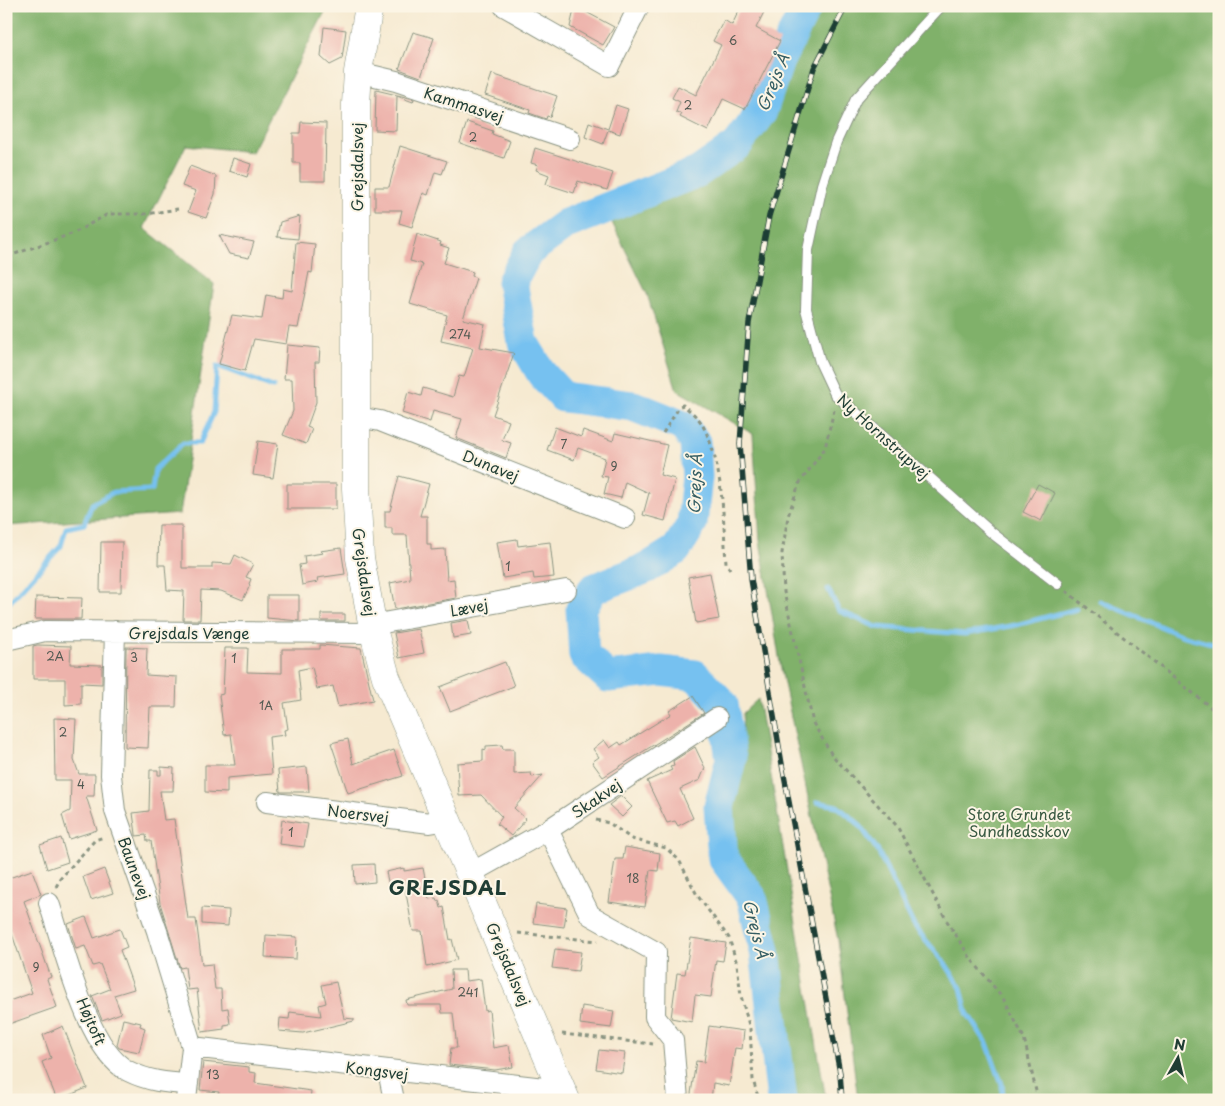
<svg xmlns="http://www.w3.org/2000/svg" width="1225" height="1106" font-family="'Playpen Sans',sans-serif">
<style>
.forest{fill:#80b16b;stroke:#507750}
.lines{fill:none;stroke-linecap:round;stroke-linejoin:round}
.stream{stroke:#76c1f0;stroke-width:5}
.river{stroke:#76c1f0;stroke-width:31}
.building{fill:#edb2ab}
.lane-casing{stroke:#8a9482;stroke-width:12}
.street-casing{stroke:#8a9482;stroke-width:22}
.secondary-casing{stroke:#8a9482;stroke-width:29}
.path{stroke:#8a9482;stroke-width:3;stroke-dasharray:4 4;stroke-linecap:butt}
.lane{stroke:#fff;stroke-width:10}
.street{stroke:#fff;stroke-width:20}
.secondary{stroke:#fff;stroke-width:28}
.rail-casing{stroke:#1f3d34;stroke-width:5.5}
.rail{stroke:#fcf5e5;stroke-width:4;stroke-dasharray:11;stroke-linecap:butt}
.labels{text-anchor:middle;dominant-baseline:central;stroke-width:4;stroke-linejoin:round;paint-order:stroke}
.number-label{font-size:12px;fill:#525a52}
.street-label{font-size:15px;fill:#1f3d34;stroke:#fcf5e5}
.park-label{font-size:15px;fill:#395a42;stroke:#fcf5e5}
.water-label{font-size:16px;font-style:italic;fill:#355e63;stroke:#fcf5e5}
.district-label{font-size:20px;font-weight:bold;letter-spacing:1px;fill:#1f3d34;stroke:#fcf5e5}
</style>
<rect width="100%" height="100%" fill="#fcf5e5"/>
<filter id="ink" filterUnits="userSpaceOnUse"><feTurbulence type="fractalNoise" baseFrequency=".02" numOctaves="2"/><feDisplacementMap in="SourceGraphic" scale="10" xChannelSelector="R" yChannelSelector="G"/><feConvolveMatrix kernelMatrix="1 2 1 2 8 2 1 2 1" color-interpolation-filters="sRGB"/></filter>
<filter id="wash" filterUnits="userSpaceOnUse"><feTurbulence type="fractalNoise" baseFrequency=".0096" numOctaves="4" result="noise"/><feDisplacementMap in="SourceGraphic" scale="20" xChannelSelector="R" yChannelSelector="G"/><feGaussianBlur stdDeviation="1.12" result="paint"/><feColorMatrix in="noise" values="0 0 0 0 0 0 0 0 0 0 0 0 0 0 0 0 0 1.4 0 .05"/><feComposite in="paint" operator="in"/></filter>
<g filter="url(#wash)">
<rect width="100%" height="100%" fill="#f6ead1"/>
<!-- forest -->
<path class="forest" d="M6 6H328L252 152 186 145 144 228 214 284 180 514 6 526Z
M800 6H1219V1100H858L838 940 781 669 760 541 753 434 677 390 647 294 601 200 717 152 746 122 771 58Z
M758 699 826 1100H792L775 941 760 894 730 845 729 813 741 751 743 713Z"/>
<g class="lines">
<!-- stream -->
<path class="stream" d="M828 589 839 611 877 627 965 634 1016 625 1077 609
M1100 601 1181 635 1219 645
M6 606 61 546 66 528 84 524 92 504 114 492 152 490 155 469 183 443H200L214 412 217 366 273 387
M817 802 837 806 859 824 878 851 914 926 945 963 961 988 967 1013 987 1043 1002 1084 1003 1100"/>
<!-- river -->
<path class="river" d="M782 1100 765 951 752 898 723 858 719 807 731 759 723 704 695 675 661 671 608 677 584 655 581 609 593 589 647 568 676 550 692 524 697 477 695 442 683 426 633 406 563 397 542 374 523 342 512 282 528 252 566 224 698 172 737 145 762 111 779 61 807 6"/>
</g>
<g id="blocks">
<!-- building -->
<path class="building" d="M575 6 614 27 603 45 570 27Z
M741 6H767L756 28 780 41 745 109 723 99 708 131 680 117 682 114 676 112 680 102 672 98 678 86 696 95 721 45 713 41 724 20 732 25Z
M324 27 346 30 342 59 330 65 321 57Z
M413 32 434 38 421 77 399 69Z
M492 74 557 96 550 117 547 116 546 119 529 113 530 110 485 95Z
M376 90 414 99 413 102 397 96 396 131 375 130Z
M616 105 628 109 620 134 608 130 603 144 585 137 589 122 608 129Z
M301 122 326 123 325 181H300V163H293V133H300Z
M467 122 493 131 492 134 510 141 504 158 460 143Z
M400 146 447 161 442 174 435 172 428 195 423 193 412 227 399 223 402 210H375V187H389Z
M535 148 613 173 607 190 578 181 574 193 546 184 549 175 536 170 538 165 531 163Z
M233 158 251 164 247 177 229 171Z
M190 166 216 176 215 194 206 218 188 212 196 191 182 186Z
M300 216 298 239 277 237 280 222Z
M417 234 441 242 440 245 449 248 444 263 473 272 472 276 476 278 463 319 485 324 480 347 514 353 493 415 509 421 502 440 511 443 506 458 456 438 462 419 433 411 430 422 402 413 408 392 421 396 423 388 453 397 459 376 464 377 473 348 441 341 447 315 410 304 422 264 410 261Z
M219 235 254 242 249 258 229 254Z
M296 242 315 244 312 273 309 272 298 328 289 327 286 344 254 339 245 371 219 364 232 315 262 319 266 295 282 298 283 289 292 291Z
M287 345 320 348 319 362H315L316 402 307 427 312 429 306 444 283 435 293 411 292 379H284Z
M555 427 581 437 583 430 613 441 615 433 667 445 660 475 675 479 665 521 643 515 649 493 625 482 621 498 604 494 608 477 601 476 605 458 578 448 574 460 547 450Z
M258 441 278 444 273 478 253 475Z
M399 476 429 484 420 516H427V544H431V550L445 549 447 580 454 579 456 598 395 609 390 583 410 579 407 535H392V528H385V511H390Z
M287 484H336V509H287Z
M1038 484 1055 493 1041 521 1023 512Z
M159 525H182V568H212V563L231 564 235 555 253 564 246 577 251 579 249 584 250 585 243 600 221 591 201 590 200 620H183L184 591 167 590 165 565H158Z
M517 539 518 546 550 542 554 577 534 579 533 573 503 578 497 542Z
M101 542H122L121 592H100Z
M341 548 345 574 317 578 318 582 302 585 299 565 305 564 304 556 323 553 320 551Z
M710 573 719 619 696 623 688 577Z
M267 595H299V621L267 618Z
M36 597 82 598 81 619H35Z
M321 614H345V621H321Z
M468 620 471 635 453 638 451 623Z
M419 629 424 653 399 658 394 633Z
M37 645 71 646 70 664 102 665V684L81 683V704L65 705V679H33V646Z
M320 645 361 648 373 700 338 707 333 686 317 689 312 667 298 670 301 700 284 703 288 729 284 730 285 735 269 737 272 774 227 778V793L205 792V765H235L231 734 224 735 219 695 223 694 225 648H248L247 672 282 673V649H320Z
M126 647 147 648 146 675 177 677 176 707H150L148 748 125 747Z
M505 662 514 686 450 711 440 687Z
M693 696 704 713 603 777 592 762 599 757 593 749 604 740 610 748 619 742 621 745 671 714 669 711Z
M54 718 76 719 74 760 79 774H95L94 796H86L97 830 69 839 62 815 70 811 71 780H55Z
M348 739 353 764 394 750 403 776 348 793 331 743Z
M502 745 503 749H514V774L531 773 532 777 543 775 514 808 526 819 511 836 497 824 502 817 481 795 459 796 457 763 483 761V749L486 750V746Z
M695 747 705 768 700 780 680 789 693 818 678 826 675 821 667 823 647 781 672 770 670 767 674 766 673 761Z
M161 767 174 768 173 791H160L164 820 174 819 188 919H196L202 965 212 964 215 989H221L222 1009 228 1008 230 1024 224 1025V1029L202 1032 197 989 188 990 185 967 180 968 160 903 151 841H147L146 835 136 836V834L133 813 149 811 150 770H158V775H161Z
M307 767 309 792H280L278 770Z
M621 796 632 807 622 817 609 805Z
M282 820 308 824 304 847 279 844Z
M61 838 68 862 47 869 40 845Z
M625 847 660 853 658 871 650 870 645 907 609 902 615 859H623Z
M374 864 375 882 355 884 354 865Z
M404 868V871L423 868 429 899 436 898 437 901 439 900 441 908 444 907 450 940 452 939 457 960 427 967 422 931H413L405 888 390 891 386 872Z
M104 869 113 893 91 900 83 877Z
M32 870 41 894 24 901 51 977 47 979 57 1007 6 1025V1002L32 993 10 928 6 929V879Z
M536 904 567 908 564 927 533 923Z
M202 908 229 910 228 926 202 924Z
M86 917 94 938 120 929 127 947 120 950 134 989 114 995 121 1013 102 1020 92 996 110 989 100 964 93 966 85 946 76 949 68 924Z
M266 935 297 937 296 959 265 957Z
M691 938 726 943 723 961 716 960 711 997 695 995 692 1022 671 1018 677 973 685 974Z
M555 949 581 952 578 971 552 968Z
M451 970H465L466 981 481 979 485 1011 489 1010 493 1048 509 1045 513 1067 495 1070 449 1065 451 1048H457L453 1013H442L441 1005H407L406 1000 452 989Z
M336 982 344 1018 354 1019V1021L303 1033 279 1031 280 1018 289 1019 290 1012 321 1016 319 1005 326 1003 322 985Z
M582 1006 614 1011 611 1028 580 1024Z
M123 1019 141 1023 140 1026 145 1028 139 1052 119 1048 117 1045Z
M63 1026 87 1088 57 1100 42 1062 51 1058 43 1035Z
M709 1026 744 1031 742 1049 735 1048 729 1086 713 1083 711 1100H690L696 1061 704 1062Z
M599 1050 625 1053 622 1073 596 1069Z
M203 1062 249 1067V1072L256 1073 255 1083 311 1091 310 1100H218L219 1092 200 1090Z"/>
</g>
</g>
<g filter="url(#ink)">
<use href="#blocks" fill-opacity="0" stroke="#8a9482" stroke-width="1"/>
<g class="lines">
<!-- lane casing -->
<g class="lane-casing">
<path id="lane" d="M941 6 856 99 836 142 822 185 808 250 806 309 820 362 835 394 992 533 1058 584"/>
</g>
<!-- street casing -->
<g class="street-casing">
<path id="street" d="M504 6 609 66 639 6
M358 72 396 81 570 139
M357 417 380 421 625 518
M372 625 566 590
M115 631 111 775 115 811 157 931 192 1047 186 1100
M6 640 45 631 374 633
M267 802 430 823 448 820
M548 830 590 915 656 952 655 1017 673 1040 678 1100
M471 873 548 830 717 718
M49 903C64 947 87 1050 128 1071 148 1081 166 1083 188 1084
M192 1047 561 1090
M388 1071 394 1100"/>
</g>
<!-- secondary casing -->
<g class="secondary-casing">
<path id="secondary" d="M369 6 358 72 356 104V488L360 558 374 633 386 677 566 1100"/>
</g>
<!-- path -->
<path class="path" d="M6 266 12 255 74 233 108 214H146L178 209
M834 410 825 448 799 484 788 516 782 553 784 592 813 723 832 755 897 826 947 921 971 959 1004 999 1024 1038 1038 1100
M663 433 680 406 683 405C690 411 698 417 702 424 724 465 723 518 726 563L730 569
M1066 591 1219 714
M596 820 609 823 632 839 666 848 679 860 697 895 729 938 737 964 741 996 750 1029 753 1080 759 1100
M56 887 60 879 95 840 104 837
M518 933 598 941
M562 1034 653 1044"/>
<!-- lane -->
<use href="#lane" class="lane"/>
<!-- street -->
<use href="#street" class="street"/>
<!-- secondary -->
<use href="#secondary" class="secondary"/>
<!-- rail casing -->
<g class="rail-casing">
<path id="rail" d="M842 1100 840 1073 783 770 751 579 740 444 749 323 769 216 814 68 846 6"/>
</g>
<!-- rail -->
<use href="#rail" class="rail"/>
</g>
</g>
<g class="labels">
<!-- number labels -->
<g class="number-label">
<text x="733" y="40">6</text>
<text x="688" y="105">2</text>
<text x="473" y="137">2</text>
<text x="460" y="334">274</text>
<text x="564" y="444">7</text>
<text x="614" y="466">9</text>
<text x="508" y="566">1</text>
<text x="55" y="656">2A</text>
<text x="134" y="657">3</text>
<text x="234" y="658">1</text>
<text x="266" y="705">1A</text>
<text x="63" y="732">2</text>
<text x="81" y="784">4</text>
<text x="291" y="832">1</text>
<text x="633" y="878">18</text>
<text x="36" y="967">9</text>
<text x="468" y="992">241</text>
<text x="213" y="1074">13</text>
</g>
<!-- street labels -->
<g class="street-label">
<text transform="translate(464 104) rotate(18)">Kammasvej</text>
<text transform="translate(356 167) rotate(-90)">Grejsdalsvej</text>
<text transform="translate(884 436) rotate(42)">Ny Hornstrupvej</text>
<text transform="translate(491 465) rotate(22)">Dunavej</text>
<text transform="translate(365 572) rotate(82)">Grejsdalsvej</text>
<text transform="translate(469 607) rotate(-10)">Lævej</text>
<text x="189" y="632">Grejsdals Vænge</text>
<text transform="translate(596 798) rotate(-34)">Skakvej</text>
<text transform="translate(358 813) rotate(7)">Noersvej</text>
<text transform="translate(135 868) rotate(70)">Baunevej</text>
<text transform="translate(509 964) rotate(67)">Grejsdalsvej</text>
<text transform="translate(92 1021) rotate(66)">Højtoft</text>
<text transform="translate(377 1070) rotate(7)">Kongsvej</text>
</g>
<!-- park labels -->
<g class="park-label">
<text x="1019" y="813">Store Grundet<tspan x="1019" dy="17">Sundhedsskov</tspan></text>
</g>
<!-- water labels -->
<g class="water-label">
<text transform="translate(772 82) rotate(-68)">Grejs Å</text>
<text transform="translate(694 484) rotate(-88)">Grejs Å</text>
<text transform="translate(757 929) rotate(76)">Grejs Å</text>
</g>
<!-- district labels -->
<g class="district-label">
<text x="448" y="887">GREJSDAL</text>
</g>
</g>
<!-- margin -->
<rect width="1225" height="1106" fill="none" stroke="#fcf5e5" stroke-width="25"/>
<!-- north arrow -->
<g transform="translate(1178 1058) rotate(8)" stroke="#fcf5e5" stroke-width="4" paint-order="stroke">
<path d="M0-4L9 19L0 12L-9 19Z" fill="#1f3d34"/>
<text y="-8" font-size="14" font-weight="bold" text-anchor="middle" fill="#1f3d34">N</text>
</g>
</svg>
